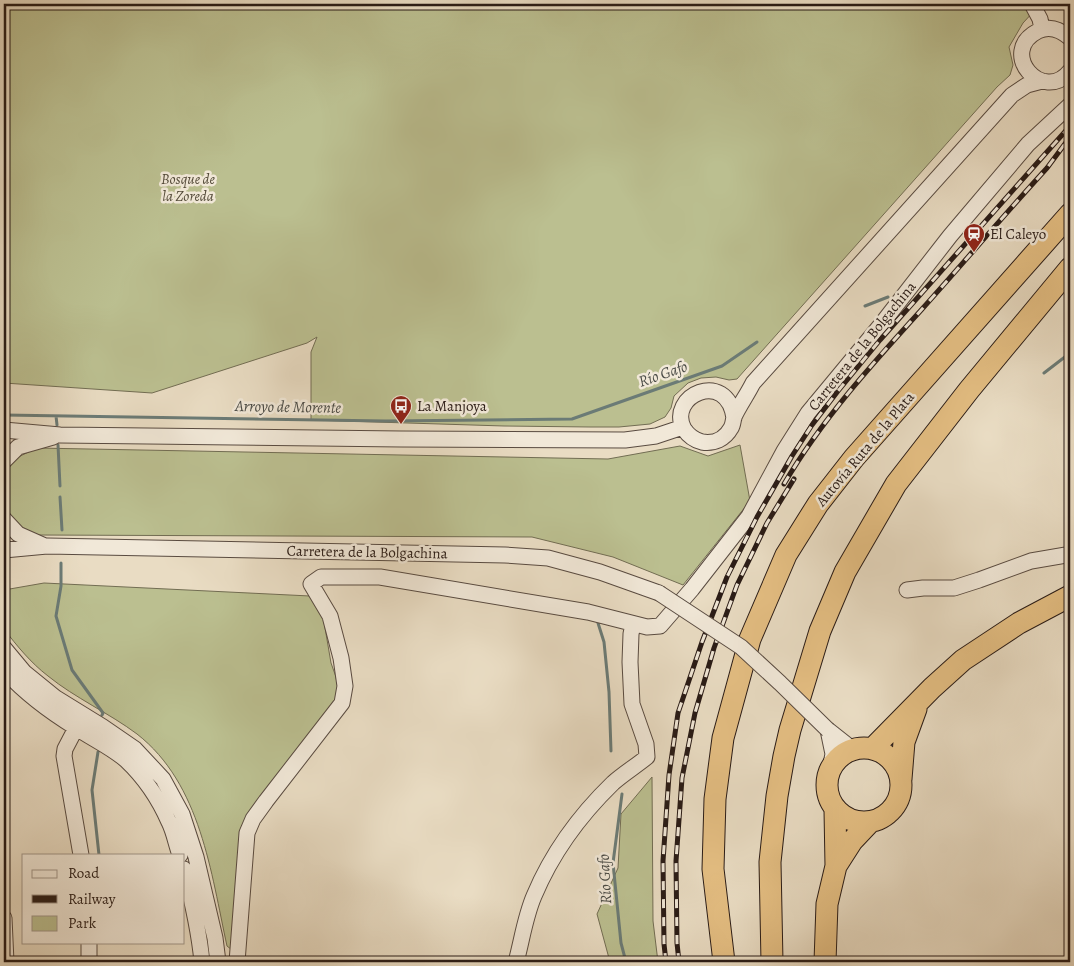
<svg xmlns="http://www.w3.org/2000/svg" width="1074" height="966" font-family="Alegreya,serif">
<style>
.green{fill:#bbbf90;stroke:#726d53}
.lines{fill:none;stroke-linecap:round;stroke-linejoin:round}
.stream{stroke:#6b7b76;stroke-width:3}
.minor-casing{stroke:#594b41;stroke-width:17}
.highway-casing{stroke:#291b16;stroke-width:23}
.minor{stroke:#f1e8d8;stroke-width:15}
.highway{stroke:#e4be82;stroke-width:21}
.rail-casing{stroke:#291b16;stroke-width:5}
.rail{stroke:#f1e8d8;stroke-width:3;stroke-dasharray:9;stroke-linecap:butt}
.minor-bridge-casing{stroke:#594b41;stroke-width:17;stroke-linecap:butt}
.minor-bridge{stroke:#f1e8d8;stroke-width:15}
.labels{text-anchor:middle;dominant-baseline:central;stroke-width:5;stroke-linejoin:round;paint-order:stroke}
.park-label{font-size:15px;font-style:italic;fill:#554c3b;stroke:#f1e8d8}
.poi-label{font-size:15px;fill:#291b16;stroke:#f1e8d8;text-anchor:start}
.street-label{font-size:15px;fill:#291b16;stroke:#f1e8d8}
.water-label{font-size:16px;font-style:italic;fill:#4a4b46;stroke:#f1e8d8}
</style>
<rect width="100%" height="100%" fill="#e9dcc3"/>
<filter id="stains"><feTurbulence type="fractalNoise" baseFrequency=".004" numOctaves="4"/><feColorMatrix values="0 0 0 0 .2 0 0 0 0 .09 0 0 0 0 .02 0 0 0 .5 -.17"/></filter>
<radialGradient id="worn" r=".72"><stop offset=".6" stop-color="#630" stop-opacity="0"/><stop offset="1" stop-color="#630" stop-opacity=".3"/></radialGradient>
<!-- green -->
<path class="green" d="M4 4H1032L1035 10 1023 23 1009 47 1013 65 1010 75 997 87 737 379 729 380 716 377 701 378 688 383 674 396 671 408 665 417 650 424 619 427H590L504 426 311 420V352L317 337 307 343 152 393 4 383Z
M740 445 750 501 683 585 613 557 532 537 37 535C25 530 9 523 4 509V472L16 458 37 448 608 459 680 446 708 456Z
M44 583 310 596 323 616 331 663 336 677 339 695 246 821 232 950 227 946C211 873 201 784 137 734 109 713 75 698 48 676 31 663 17 646 4 629V590Z
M1070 771V875L1065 876Z
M652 777 653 921 658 962H610L597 914 618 868 621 814Z"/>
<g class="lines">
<!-- stream -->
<path class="stream" d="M865 306 888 297
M1044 373 1070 353
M4 415 386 421 572 419 722 366 757 342
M56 416 57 425
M58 445 60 486
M60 497 62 530
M61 563V586L56 616 72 670 103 713 102 715
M598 623 604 642 609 692 611 751
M98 752 92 790 99 855
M622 794 613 863 621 943 626 962"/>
<!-- minor casing -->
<g class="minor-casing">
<path id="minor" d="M1032 4 1040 19 1042 29
M1070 38C1061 30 1050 25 1038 31 997 52 1043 105 1070 71
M734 418C727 368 666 396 684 429 688 435 694 440 702 442 714 444 725 439 731 428 733 425 733 421 734 417 739 406 747 395 753 383L1012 95 1027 85 1042 81
M4 430 60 435 401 439 625 440 656 436 683 427
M4 461 18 447 53 437
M4 519 18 534 45 546
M4 550 47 546 505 555 548 558 600 572 659 593
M907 590 923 588H954L979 580 1031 561 1066 555 1070 556
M4 648 24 672 56 698 103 727 135 749 163 779 182 814 196 857 215 938 218 962
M4 670C24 692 49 711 75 727 91 738 111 747 126 760 144 777 159 799 169 822 174 832 176 844 180 855
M76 728 65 749 64 756 81 855
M828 730 833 754 830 769
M828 730 852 749
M184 869C192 900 199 930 202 962
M4 918 6 962
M89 962V942
M237 962 247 833 253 819 266 801 342 703 345 686 341 658 330 616 311 584 321 577H380L588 612 647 627 660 626 692 589 749 516 784 451 808 413 880 326 950 236 1028 144 1070 105
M516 962C522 940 525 917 534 896 552 853 580 815 613 783 623 774 636 766 647 757L646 744 632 704 630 662 631 634 633 624"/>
</g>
<!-- highway casing -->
<g class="highway-casing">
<path id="highway" d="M827 785a37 37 0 1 1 74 0a37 37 0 1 1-74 0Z
M873 748 932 688 963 660 1019 623 1070 596
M901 779 904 742 916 709
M836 866 852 841 870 822
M724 962 713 869 715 799 723 738 750 639 786 555 818 504 854 458 1070 214
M772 962 770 862 777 796 784 756 790 730 820 631 845 572 896 484 969 390 1070 268
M825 962 827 904 836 866 835 810"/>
</g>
<!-- minor -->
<use href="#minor" class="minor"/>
<!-- highway -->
<use href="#highway" class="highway"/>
<!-- rail casing -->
<g class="rail-casing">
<path id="rail" d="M784 484C822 419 873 363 923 308 965 261 1005 214 1047 168L1070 137
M666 962 664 944 663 861 669 775 678 713 702 642 727 577 757 517 792 456 812 425 838 391 880 340 1070 126
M679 962 677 943 676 861 682 778 695 713 714 648 737 585 767 523 794 479"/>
</g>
<!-- rail -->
<use href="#rail" class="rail"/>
<!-- minor-bridge casing -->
<g class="minor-bridge-casing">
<path id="minor-bridge" d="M659 593 741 647 780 683 828 730"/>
</g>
<!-- minor-bridge -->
<use href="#minor-bridge" class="minor-bridge"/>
</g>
<!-- icons -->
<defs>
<g id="station-pin" transform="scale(1.125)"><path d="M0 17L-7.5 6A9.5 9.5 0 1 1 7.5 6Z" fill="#8f2418" stroke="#f1e8d8"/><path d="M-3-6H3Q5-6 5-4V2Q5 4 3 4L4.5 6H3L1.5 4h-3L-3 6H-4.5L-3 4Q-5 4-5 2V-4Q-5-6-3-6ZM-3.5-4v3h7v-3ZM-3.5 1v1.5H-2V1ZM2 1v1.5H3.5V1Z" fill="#fff"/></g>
<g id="bus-pin" transform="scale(1.125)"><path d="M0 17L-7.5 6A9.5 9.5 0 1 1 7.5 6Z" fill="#8f2418" stroke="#f1e8d8"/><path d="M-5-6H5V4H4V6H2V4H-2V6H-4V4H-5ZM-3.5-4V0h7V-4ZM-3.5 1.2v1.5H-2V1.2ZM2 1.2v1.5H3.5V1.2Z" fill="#fff"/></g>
</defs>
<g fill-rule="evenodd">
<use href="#station-pin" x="974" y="234"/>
<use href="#bus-pin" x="401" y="406"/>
</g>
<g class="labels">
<!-- park labels -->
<g class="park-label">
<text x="188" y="179">Bosque de<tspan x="188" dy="17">la Zoreda</tspan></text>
</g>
<!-- poi labels -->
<g class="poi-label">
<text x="990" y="234">El Caleyo</text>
<text x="417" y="406">La Manjoya</text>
</g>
<!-- street labels -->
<g class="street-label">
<text transform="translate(862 346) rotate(-51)">Carretera de la Bolgachina</text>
<text transform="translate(865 449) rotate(-50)">Autovía Ruta de la Plata</text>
<text transform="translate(367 552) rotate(1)">Carretera de la Bolgachina</text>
</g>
<!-- water labels -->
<g class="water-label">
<text transform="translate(663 374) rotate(-19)">Río Gafo</text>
<text transform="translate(288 407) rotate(1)">Arroyo de Morente</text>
<text transform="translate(605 879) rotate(-93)">Río Gafo</text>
</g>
</g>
<!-- margin -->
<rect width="1074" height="966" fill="none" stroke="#e9dcc3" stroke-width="20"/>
<rect x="5" y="5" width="1064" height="956" fill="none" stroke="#291b16" stroke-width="2.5"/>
<rect x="10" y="10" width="1054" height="946" fill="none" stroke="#291b16"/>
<!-- legend -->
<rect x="22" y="854" width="162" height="90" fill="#f1e8d8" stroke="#a1968a"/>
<rect x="32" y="870" width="25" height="8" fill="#f1e8d8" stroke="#a1968a"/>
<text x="68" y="878" font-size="15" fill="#291b16">Road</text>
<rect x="32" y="895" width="25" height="8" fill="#291b16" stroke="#a1968a"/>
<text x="68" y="904" font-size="15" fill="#291b16">Railway</text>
<rect x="32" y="916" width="25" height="15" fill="#bbbf90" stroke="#a1968a"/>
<text x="68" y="928" font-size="15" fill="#291b16">Park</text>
<rect width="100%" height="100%" filter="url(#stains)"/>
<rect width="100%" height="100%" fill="url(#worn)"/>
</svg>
